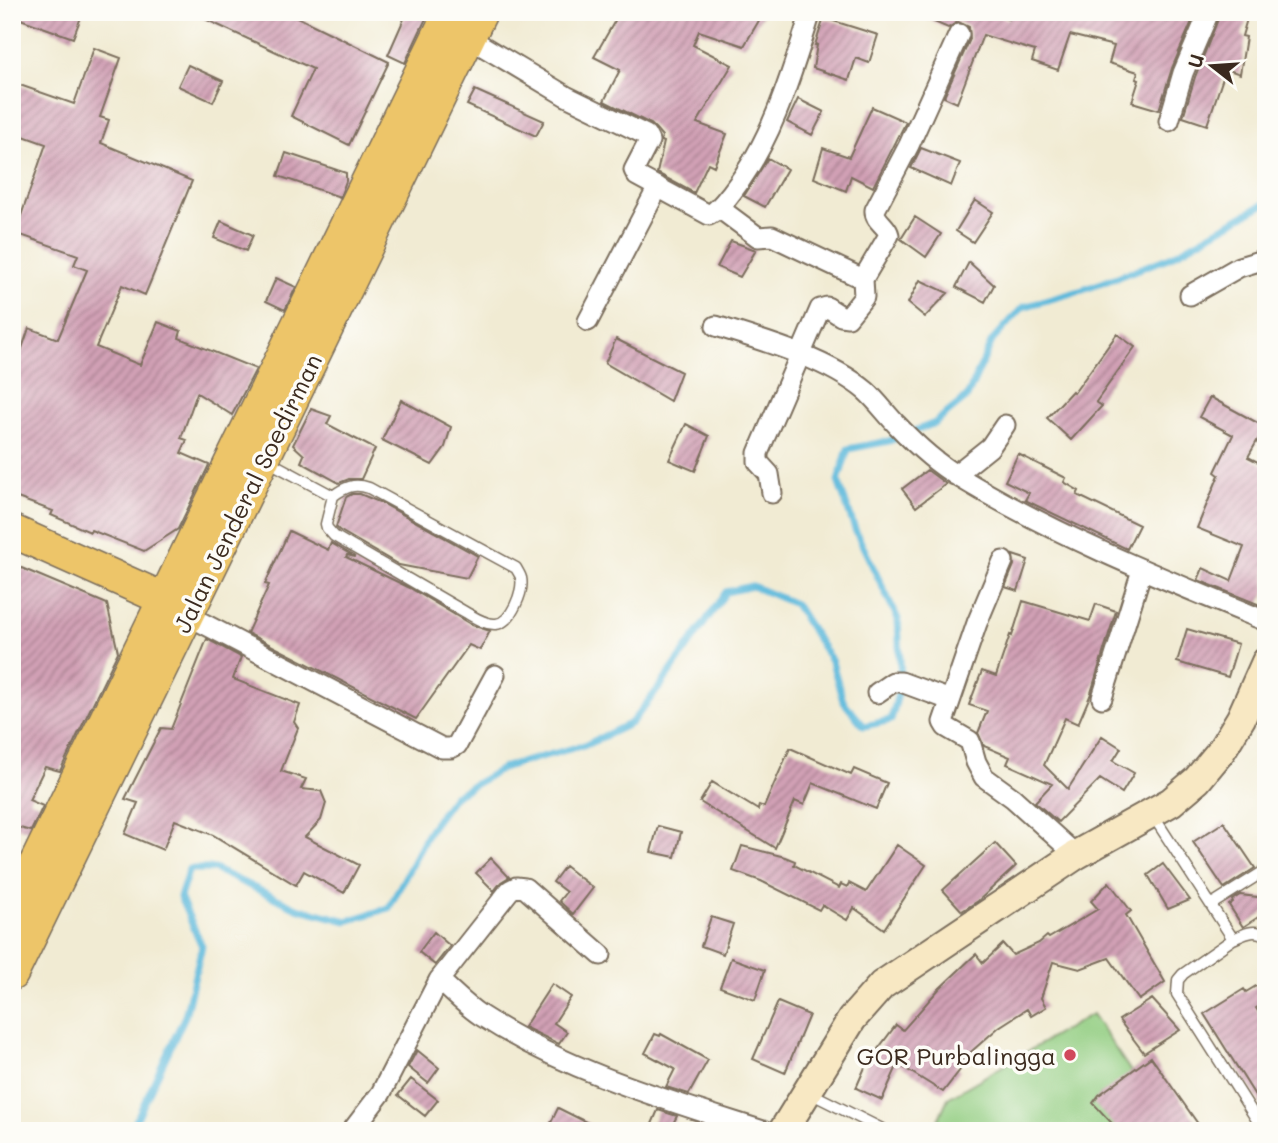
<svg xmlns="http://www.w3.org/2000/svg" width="1278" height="1143" font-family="Mali,sans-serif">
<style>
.garden{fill:#92cd81;stroke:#667c50;stroke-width:2}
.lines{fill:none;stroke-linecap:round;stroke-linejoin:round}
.stream{stroke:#5db9db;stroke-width:7}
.building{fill:url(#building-hatch)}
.lane-casing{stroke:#7b6e5d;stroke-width:13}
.street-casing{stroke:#7b6e5d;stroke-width:23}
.secondary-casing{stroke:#7b6e5d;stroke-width:32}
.primary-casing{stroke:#7b6e5d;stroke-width:35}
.lane{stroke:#fff;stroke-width:10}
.street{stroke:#fff;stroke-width:19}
.secondary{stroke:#f8e8c3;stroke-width:28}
.primary{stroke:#edc569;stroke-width:32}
.poi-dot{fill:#d1495b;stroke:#fdfcf7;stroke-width:2.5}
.labels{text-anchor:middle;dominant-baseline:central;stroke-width:7;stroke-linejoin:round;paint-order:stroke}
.street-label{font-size:24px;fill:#3b2a1e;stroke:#fdfcf7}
.poi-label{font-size:24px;fill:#3b2a1e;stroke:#fdfcf7;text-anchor:end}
</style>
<defs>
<pattern id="building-hatch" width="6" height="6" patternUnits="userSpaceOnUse" patternTransform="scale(1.75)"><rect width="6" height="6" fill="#d1a0b5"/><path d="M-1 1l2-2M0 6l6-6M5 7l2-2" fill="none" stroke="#ab8393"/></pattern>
</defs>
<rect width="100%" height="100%" fill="#fdfcf7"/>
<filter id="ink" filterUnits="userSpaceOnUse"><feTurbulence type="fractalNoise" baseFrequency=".0143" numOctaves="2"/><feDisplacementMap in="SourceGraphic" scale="14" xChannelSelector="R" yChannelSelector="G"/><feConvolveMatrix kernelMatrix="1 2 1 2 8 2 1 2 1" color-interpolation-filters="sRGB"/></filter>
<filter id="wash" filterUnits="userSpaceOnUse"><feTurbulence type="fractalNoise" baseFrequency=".00686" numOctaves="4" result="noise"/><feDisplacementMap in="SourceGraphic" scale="28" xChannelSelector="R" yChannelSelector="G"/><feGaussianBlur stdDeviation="1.57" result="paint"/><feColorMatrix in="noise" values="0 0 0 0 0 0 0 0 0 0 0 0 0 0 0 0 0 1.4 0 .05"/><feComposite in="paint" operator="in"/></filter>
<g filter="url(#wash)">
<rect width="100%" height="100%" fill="#f1ebd3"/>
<!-- garden -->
<path class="garden" d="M1092 1014 1171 1131H933L948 1098Z"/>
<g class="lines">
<!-- stream -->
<path class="stream" d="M131 1131 185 1016 202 946 180 897 189 869H214L297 908 347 921 389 908 430 829 454 796 505 767 588 744 631 723 662 684 726 592 752 586 795 604 832 662 843 701 864 726 891 720 901 683 898 619 856 532 838 481 848 449 889 441 935 423 967 397 992 341 1023 307 1083 290 1168 258 1266 203"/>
</g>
<g id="blocks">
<!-- building -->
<path class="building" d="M12 12H83L73 38 12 16Z
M190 12H287L389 62 349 145 291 116 313 69Z
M407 12H429L405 63 388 55Z
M620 12H764L744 46 699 31 693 45 732 65 697 123 727 134 714 166 708 163 694 193 657 173 664 142 661 141 662 136 656 129 651 124 604 101 620 70 594 57Z
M911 12H981L1008 19 1010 12H1071L1089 17 1091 12 1129 20 1132 12H1156L1181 21 1183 12H1196L1172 68 1159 110 1132 102 1139 80 1136 79 1138 72 1109 63 1114 46 1070 35 1058 70 1032 61 1035 51 983 35 957 103 944 97 970 39 969 27 958 22 948 28Z
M1221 12H1249L1242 36 1246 37 1240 74 1226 69 1207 125 1183 117 1195 77Z
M824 18 878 35 869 63 856 58 849 80 813 68 817 45H815Z
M94 48 121 58 100 117 109 120 101 143 192 181 145 295 122 285 96 347 140 365 158 322 181 331 179 338 256 369 232 415 197 393 181 438 187 440 181 453 209 465 178 529 144 551 91 530 90 532 51 515 53 511 12 496V378L29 328 58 339 87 270 74 265 78 255 15 233 46 144 12 132V97L17 84 74 104Z
M188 65 223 81 213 102 178 86Z
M475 90 544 121 536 136 467 105Z
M798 99 824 112 812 135 787 122Z
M872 107 906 122 873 187 851 176 846 191 814 178 823 148 849 157Z
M921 148 960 163 951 186 911 168Z
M286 153 346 173V181L340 197 278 176Z
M768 158 787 169 765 207 744 196Z
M975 200 993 212 973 242 956 231Z
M915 217 941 234 926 257 901 239Z
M221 221 253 235 246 251 214 238Z
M731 241 756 250 740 277 717 267Z
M969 262 994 285 985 302 956 287Z
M276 278 296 287 285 310 266 301Z
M920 280 948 293 925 317 908 303Z
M1117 334 1135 347 1096 402 1102 406 1071 440 1047 418 1072 391 1074 393Z
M616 339 681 372 670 401 605 363Z
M1210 397 1265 427 1248 457 1266 466V589L1260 605 1198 580 1203 568 1231 581 1244 547 1197 528 1219 475 1215 472 1233 435 1199 417Z
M401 400 451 427 445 447 432 465 382 440Z
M311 409 331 416 327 424 375 449 361 479H349L339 483 301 462 304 455 293 445Z
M686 424 709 436 695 471 669 460Z
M1018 454 1066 478 1064 482 1079 491 1077 495 1139 525 1127 549 1025 500 1029 493 1005 481Z
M927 470 946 484 916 507 902 489Z
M352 494H360L384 504 478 556 467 578 399 565 339 530 336 527 346 497Z
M289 531 328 550 331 543 355 557 347 555 346 557 410 588 472 625 490 631 480 650 469 645 416 719 247 633 269 585 265 584Z
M1013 555 1028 560 1018 591 1005 587 1014 565Z
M12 564 107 604 118 652 60 771 45 767 29 800 43 806 31 831 16 827 12 835Z
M1023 601 1090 621 1096 604 1116 611 1090 696 1078 724 1065 718 1044 765 1068 789 1102 736 1121 748 1113 761 1134 773 1122 793 1100 779 1058 822 1035 802 1052 784 1007 764 1010 757 984 746 978 733 987 711 969 705 982 671 996 676 1010 635 1012 636Z
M1187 629 1238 644 1228 677 1177 662Z
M207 639 241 657 233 679 300 705 294 722 298 728 281 771 306 779 301 789 321 791 326 803 321 820 305 837 359 865 344 893 304 871 296 885 213 835 175 820 163 850 125 834 138 803 125 799 161 728 171 729Z
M790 748 851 775 854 769 887 783 876 809 813 783 804 805 795 801 775 848 700 802 712 782 758 810 759 805 764 807Z
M1224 822 1255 868 1224 888 1193 842Z
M658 826 681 832 675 857 651 852Z
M995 843 1016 866 978 901 962 911 943 890Z
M897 845 926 865 884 929 854 908 847 920 822 905 819 910 761 881 733 871 742 846 785 857 795 861 794 865 839 888 841 884 847 887 849 883 866 892Z
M491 858 509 877 501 882 494 891 476 873Z
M1163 864 1190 900 1168 909 1148 875Z
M565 866 593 888 573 914 559 901 566 892 553 882Z
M1109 882 1131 911 1126 915 1165 982 1139 1000 1109 958 1080 969 1053 962 1041 998 1046 1007 1031 1016 1027 1009 999 1027 955 1066 960 1070 943 1092 898 1064 882 1100 856 1088 866 1065 896 1025 903 1030 939 989 976 954 983 963 1003 944 1013 955 1039 943 1047 936 1049 938 1098 909 1091 901Z
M1240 895 1266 898V912L1243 927 1229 905 1233 902 1232 900Z
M711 917 733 924 723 954 701 946Z
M434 932 450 946 435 965 419 952Z
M731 958 765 970 755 1000 720 987Z
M1266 980V1002L1256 1008 1266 1024V1113L1204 1014 1244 989 1246 992Z
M552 984 571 997 554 1023 567 1032 559 1044 524 1027Z
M1152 999 1180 1030 1144 1053 1119 1020Z
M778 1002 809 1015 785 1073 753 1059Z
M655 1034 660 1036 661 1034 708 1060 689 1094 666 1087 675 1069 645 1053Z
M417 1050 439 1068 428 1083 408 1067Z
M1151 1057 1203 1131H1119L1093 1103 1099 1095Z
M411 1079 438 1100 425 1116 398 1095Z
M558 1108 604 1131H547Z
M658 1110 677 1116 669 1131H649Z"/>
</g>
</g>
<g filter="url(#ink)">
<use href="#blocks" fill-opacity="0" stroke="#7b6e5d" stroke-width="2"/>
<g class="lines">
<!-- lane casing -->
<g class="lane-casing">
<path id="lane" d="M266 460 333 496C345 487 354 483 369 488L516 568C517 570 521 576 521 578 524 591 511 623 496 624 485 625 474 617 465 612L334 536 327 528 326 524 333 496
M1152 814 1233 939C1245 934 1254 928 1266 936
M1212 904 1266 870
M1233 939 1183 974 1178 980 1177 994 1264 1131
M808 1092 886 1131"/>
</g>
<!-- street casing -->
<g class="street-casing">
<path id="street" d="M469 38 566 96 646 135 649 141 634 170 637 176 709 215C719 210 725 201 732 192 773 139 791 75 811 12
M1169 121 1183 73 1209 12
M719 208 758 237 772 236 863 279
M1190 295 1239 267 1266 259
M588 321 658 187
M716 326C764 341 828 359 866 391 878 402 887 415 898 426 916 445 937 464 959 477 1056 536 1161 578 1266 621
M955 475 990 447 1005 425
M772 493 769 474 758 462V453L820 309 827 307 841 316 848 317 864 297 863 279 889 235C887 225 874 221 875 210L909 145 959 34
M1003 561 977 623 943 722 946 727 970 741 976 762 984 777 1013 798 1076 855
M187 615 442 748H451L457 745 495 675
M877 693 893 682H901L950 700
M1102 698 1142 570
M439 980C452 991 465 1005 480 1015 566 1071 666 1100 763 1131
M352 1131 381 1093 439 980 510 890 516 887 525 888 601 955"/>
</g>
<!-- secondary casing -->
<g class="secondary-casing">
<path id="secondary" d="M783 1131 852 1019 882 985 1076 855 1171 802 1197 780 1221 751 1241 718 1266 662"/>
</g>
<!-- primary casing -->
<g class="primary-casing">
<path id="primary" d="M12 531 164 599
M12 912 450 12
M12 974 481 12"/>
</g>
<!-- lane -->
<use href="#lane" class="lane"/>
<!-- street -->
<use href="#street" class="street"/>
<!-- secondary -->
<use href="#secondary" class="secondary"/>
<!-- primary -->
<use href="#primary" class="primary"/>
</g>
</g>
<!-- markers -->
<circle class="poi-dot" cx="1070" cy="1055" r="7"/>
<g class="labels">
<!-- street labels -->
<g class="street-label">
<text transform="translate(247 493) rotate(-64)">Jalan Jenderal Soedirman</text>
</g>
<!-- poi labels -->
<g class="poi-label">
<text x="1056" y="1055">GOR Purbalingga</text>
</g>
</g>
<!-- margin -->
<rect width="1278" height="1143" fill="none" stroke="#fdfcf7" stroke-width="42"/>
<!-- north arrow -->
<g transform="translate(1212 66) rotate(287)" stroke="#fdfcf7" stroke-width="5" paint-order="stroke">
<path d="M0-5L12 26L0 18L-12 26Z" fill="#3b2a1e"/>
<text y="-10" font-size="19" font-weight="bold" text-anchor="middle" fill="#3b2a1e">U</text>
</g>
</svg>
